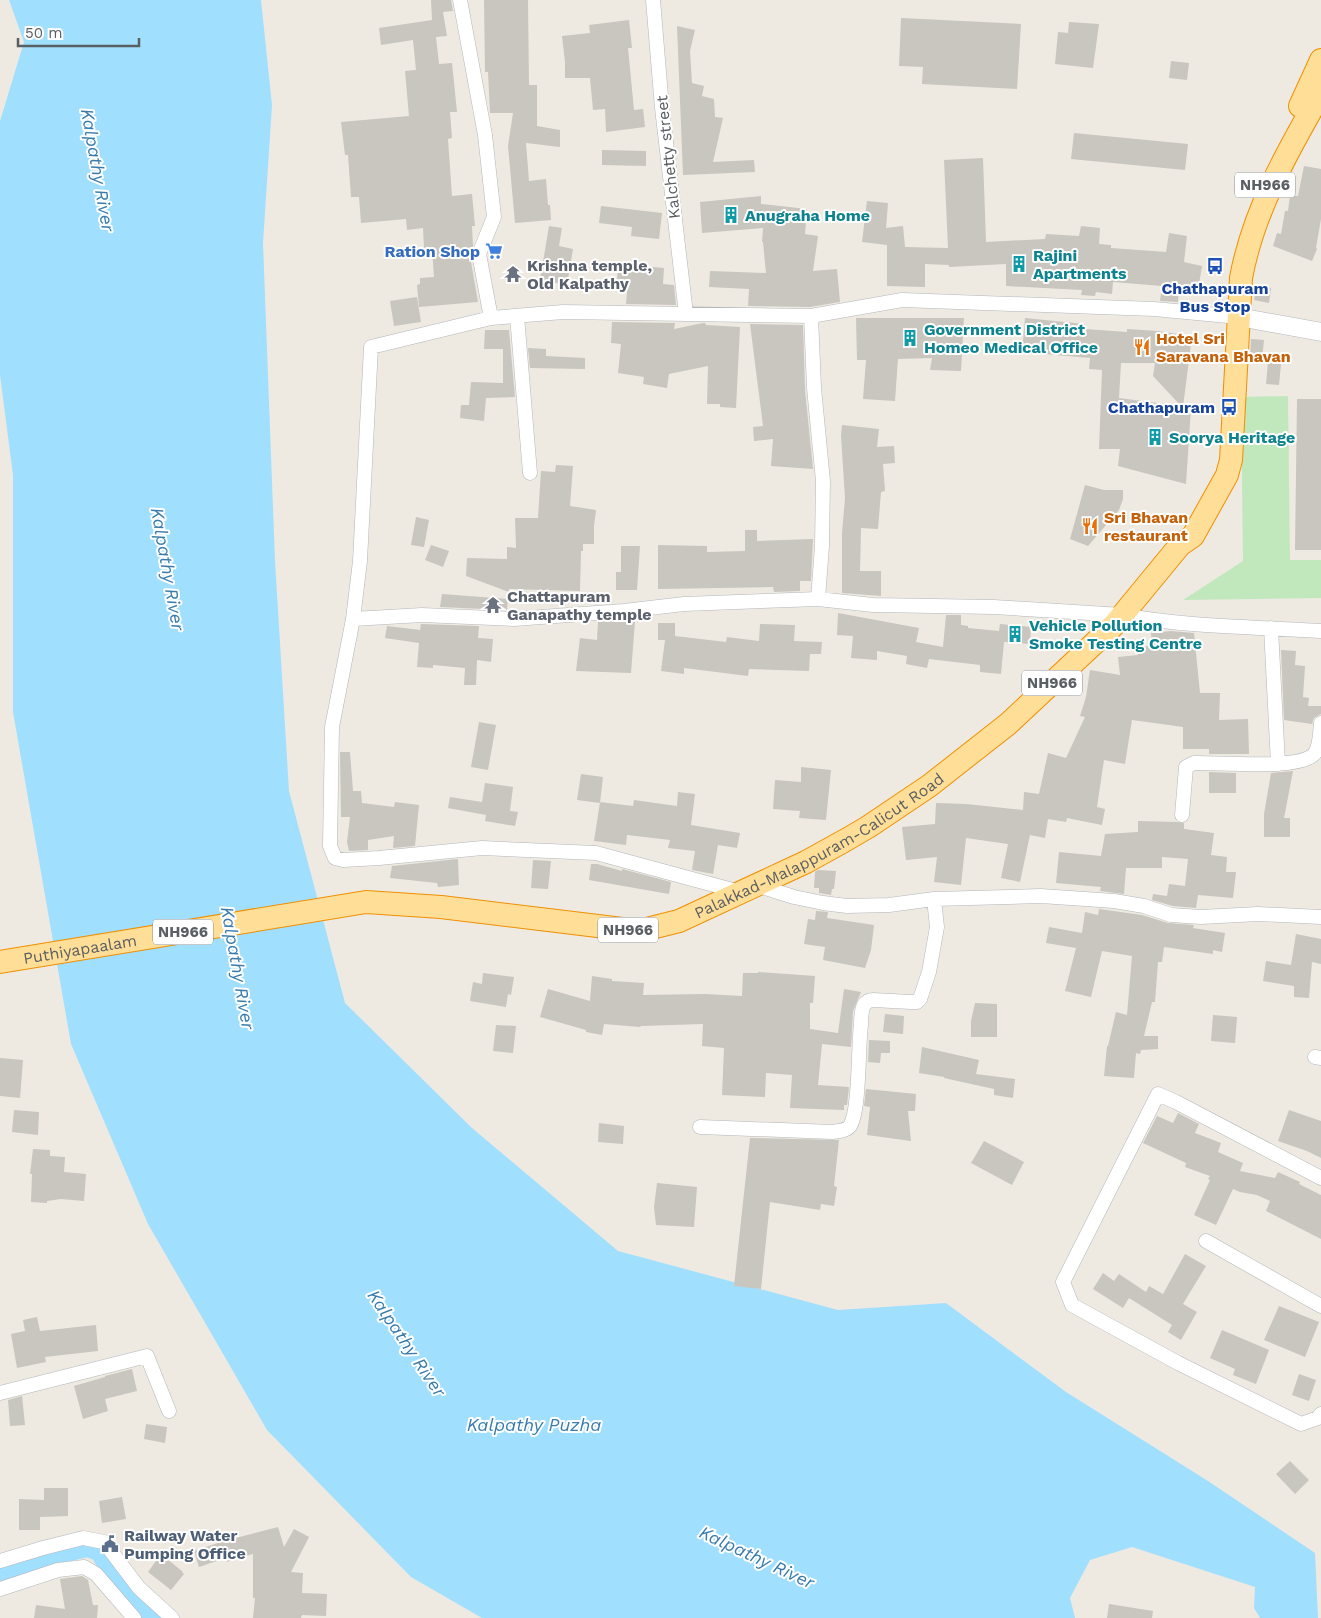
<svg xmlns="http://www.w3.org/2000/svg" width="1321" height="1618" font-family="'Work Sans',sans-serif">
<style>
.green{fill:#c1e7bd}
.water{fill:#a1dfff}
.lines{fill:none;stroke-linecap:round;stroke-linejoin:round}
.canal{stroke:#a1dfff;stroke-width:18}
.building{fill:#c9c5bf;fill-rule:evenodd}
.minor-casing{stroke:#b3b6ba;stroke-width:15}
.tertiary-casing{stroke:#b3b6ba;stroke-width:19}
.trunk-casing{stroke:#f08f00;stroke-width:24}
.minor{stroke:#fff;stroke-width:14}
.tertiary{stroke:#fff;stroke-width:18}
.trunk{stroke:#ffdf97;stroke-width:22}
.labels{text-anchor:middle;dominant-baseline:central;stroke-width:4;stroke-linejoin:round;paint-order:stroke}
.shield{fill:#fff;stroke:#8c8f92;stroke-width:1}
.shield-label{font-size:15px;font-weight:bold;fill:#5a5f64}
.street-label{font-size:16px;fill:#5a5f64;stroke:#fff}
.culture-label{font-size:16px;font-weight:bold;fill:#0d838f;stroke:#fff;text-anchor:start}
.shop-label{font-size:16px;font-weight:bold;fill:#366cbe;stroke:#fff;text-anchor:end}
.worship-label{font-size:16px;font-weight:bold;fill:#5b616d;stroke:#fff;text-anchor:start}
.transit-label{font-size:16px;font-weight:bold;fill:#164399;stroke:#fff}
.food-label{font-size:16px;font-weight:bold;fill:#c56008;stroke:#fff;text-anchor:start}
.service-label{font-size:16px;font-weight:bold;fill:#4e5e75;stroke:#fff;text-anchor:start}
.water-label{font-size:18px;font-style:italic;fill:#387bac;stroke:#fff}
</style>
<rect width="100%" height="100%" fill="#eeeae2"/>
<!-- green -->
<path class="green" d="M1288 396 1290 560H1321V598L1183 600 1243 561 1241 397Z"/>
<!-- water -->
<path class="water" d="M9 0H261L272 105 263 243 275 561 289 791 345 1003 472 1128 618 1251 838 1310 946 1303 1066 1392 1208 1481 1315 1553 1318 1618H1260L1254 1608 1255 1587 1132 1547 1090 1560 1070 1598 1075 1618H482L411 1577 267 1430 148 1224 71 1044 13 712V475L0 375V121L24 42Z"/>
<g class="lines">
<!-- canal -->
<path class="canal" d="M0 1573 37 1560 87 1548 99 1552C114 1577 127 1603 153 1618"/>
</g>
<!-- building -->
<path class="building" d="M431 0H451L453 11 443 12 447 36 436 37 439 64 452 63 457 112H450L452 138 448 139 452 196 472 194 475 226H472L473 246 470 256 478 302 419 307 417 285 420 284V278L434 277 432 248H424L423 228 407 230 406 219 361 223 359 197H351L348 155H345L341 122 409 116 405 71 416 70 413 40 381 45 379 28 432 20Z
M484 0H528L529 85H537V126L560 130V147L526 143 529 181 546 179 548 205H550L551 220 515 223 508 146 513 113H490L488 72H485Z
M901 18 1021 24 1017 89 922 84 923 67 899 66Z
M629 20 632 48H628L634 110 643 109 645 127 606 132 605 109 593 110 590 78H565V62L562 36 590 33 589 25Z
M1069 22 1099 24 1093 68 1055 64 1058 32 1068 33Z
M677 26 695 30 690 51 692 83 704 86 702 96 714 99 715 117 723 118 713 162 754 160 755 172 683 175Z
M1171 61 1189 63 1187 80 1169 78Z
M1074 133 1188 144 1185 170 1071 159Z
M602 150 646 151V166L602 165Z
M983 158 986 242 1045 239 1046 234 1079 236 1081 226 1100 228 1099 244 1111 245V248L1166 252 1169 233 1187 236 1184 262 1202 266 1199 284 1191 282 1190 286 1182 285V287H1179L1178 302 1160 301 1162 286 1113 282 1112 294 1096 292 1095 296 1081 295 1082 290 1006 286V264L949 267V265L925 264V287L887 286V245L862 242 867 201 888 203 886 228 903 226 905 247 948 248 944 160Z
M1304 166 1321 169V219L1316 248 1317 249 1312 261 1273 246 1277 233 1281 234 1285 211H1288L1290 195 1298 196Z
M761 196V204L807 209 805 234 818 236 813 271 837 269 840 302 810 307 748 306 749 289 709 287 710 271 766 273 763 242H762L763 228 702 233 700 202Z
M601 206 662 213 659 239 631 236 632 227 599 223Z
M549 226 562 228 559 246 573 249 567 285 540 280Z
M618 264 664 268 663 284 674 285 676 305 626 304 628 281 617 280Z
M1257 285 1271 288 1269 303 1254 300Z
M417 297 421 322 394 326 390 301Z
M856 318H964L961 371 930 370 932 358 898 359 895 401 863 399 866 360H857Z
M1025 318 1085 324V329L1127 332V329L1158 331 1192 336 1183 407 1191 408 1186 484 1118 466 1120 449H1099L1102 370 1089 369 1090 358 1022 352ZM1121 363H1155L1153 376 1181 406 1119 398Z
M612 322 675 323 674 329 703 323H705L706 325 740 327 736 408 720 407V404H707L708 366 669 374 667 388 643 384 644 377 618 373 621 344 611 343Z
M750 324 803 325 805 390 813 469 771 466 773 439 754 441 753 427 763 426Z
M485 330H509L515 397 486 398 484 421 460 418 461 405H469L471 382 503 383V349H484Z
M1251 339 1264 340 1262 359 1250 358Z
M528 348 546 349V356L585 358V369L530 368Z
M1268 362 1281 364 1279 385 1266 384Z
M1297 399H1321V550H1295Z
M842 425 879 429 877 447 894 446 895 463 883 464 885 491 881 492 878 529 861 528 860 571H881V596L842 593V533L845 498 841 436Z
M556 465 573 466 570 506 596 510 594 526V544H583V551H581L580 591 509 589V592L466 576 467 558 507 559V547L516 548 515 518H538L541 471 555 472Z
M1085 485 1104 490H1123V499L1119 510 1088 546 1070 539Z
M416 517 429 520 424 547 411 545Z
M745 530H757V541L813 539 811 581H800V591L774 592 773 587 658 589V545L707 546V552L745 551Z
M431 545 449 551 443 567 425 560Z
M621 546H640L637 590H616V572H621Z
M442 594 508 599 507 610 440 607Z
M838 613 919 628 916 642 943 647 946 615H961V625L968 626V628L999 631 1000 624 1031 627 1030 644 1004 642 1001 674 980 672V665L929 659 927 668 906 664 907 656 877 651V660L851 658 853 636 837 635Z
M618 620 635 621 631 673 576 671 580 638 597 640 598 622Z
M658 623H675V636L726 642 727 637 759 641 760 624 795 625 794 641 822 642 821 654H810L809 671 749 669 748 676 684 668V674L661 671 665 640H658Z
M421 624 479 626 478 638 493 639 491 662 477 660 476 685H464L465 668 433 665V668L417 667 419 643 385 638 387 626 420 630Z
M1171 631 1194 633 1200 693H1220L1219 720 1248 719 1249 754H1209V749H1183V727L1132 720 1125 764 1104 760 1097 807 1105 809 1102 825 1067 818 1066 822 1048 819 1045 838 1030 835 1020 882 1001 878 1008 844 966 838 961 885 934 882 937 857 906 860 902 827 935 824 936 803 966 804 1023 810 1024 792 1039 794 1048 753 1066 758 1085 717 1080 716 1086 697 1090 670 1120 675 1118 657 1138 655 1137 647 1152 646 1151 633Z
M1281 650 1296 651 1295 665 1305 666 1303 697 1309 698 1308 706H1321V714L1314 718 1312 724 1284 720Z
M479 722 496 725 488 770 471 767Z
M340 752H350L353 791H361L362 803 394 807 395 802 419 805 415 846 393 848 394 836 368 840V850L349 851 347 842 350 817H341Z
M801 767 831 770 826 820 799 818 800 811 773 809 775 780 801 782Z
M1293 771 1284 818H1290V837H1264V814L1271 773Z
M1209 772 1236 773V793H1209Z
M581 774 603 777 600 803 577 800Z
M485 783 513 787 510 811 518 812 515 826 485 821 486 815 448 808 450 797 482 802Z
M678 792 695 794 691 825 740 833 737 848 718 845 713 874 692 870 695 851 668 848 670 840 627 835 626 845 594 841 600 802 633 806 634 800 677 806Z
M1138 821 1177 822 1184 823V829L1214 833 1211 855 1227 857 1226 872H1236L1233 898 1198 895 1196 908 1173 906 1152 900 1153 894 1167 896 1169 884 1185 886 1188 859 1162 857V868H1126L1124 894 1100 891 1101 887 1056 883 1059 852 1101 856 1105 834 1138 832Z
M458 859 459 885 438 887 437 883 390 878 392 866Z
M533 860 551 861 548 889 531 888Z
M591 864H597L622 871V869L671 882 669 894 589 880Z
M818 870 836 871 834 889H832L831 895 819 893V888H814L815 872Z
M1099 909 1142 915 1168 923 1194 925 1193 928 1225 933 1222 952 1213 950V954L1164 947 1162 962H1158L1155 1002H1152L1144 1036H1158V1049L1141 1050 1140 1054 1136 1053 1134 1078 1104 1076 1107 1046H1108L1116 1012 1127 1015 1132 956 1102 951 1091 997 1065 991 1076 948 1046 943 1049 927 1082 933 1085 912 1098 915Z
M816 911 828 912 827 918 874 925 871 950 865 968 823 960 825 947 804 944 808 919 815 920Z
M1296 934 1321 939V964L1312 962 1309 998 1294 997V986L1263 981 1266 961 1291 965Z
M758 972 815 976 813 1003H810V1029L838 1033 844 989 861 992 853 1011 851 1047 822 1044 818 1085 849 1087 847 1105H844V1110L790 1108 792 1075 766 1073 765 1097 722 1095 724 1048 702 1046 703 1024 641 1026 640 1027 604 1024 602 1035 586 1032V1030L540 1017 548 989 590 1001 592 976 612 979V981L644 983 643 995 705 994 742 996 743 973H758Z
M483 973 514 977 511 995 508 994 506 1007 470 1001 473 982 482 984Z
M975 1003 997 1004V1037H971V1021Z
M885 1014 904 1016 903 1034 883 1032Z
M1213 1015 1237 1017 1235 1043 1211 1041Z
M496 1025 516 1026 513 1053 493 1051Z
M869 1040 890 1041V1053H881L880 1063 868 1062Z
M922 1047 979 1060 976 1074 1015 1079 1013 1098 994 1095V1089L944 1078V1077L919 1073Z
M0 1058 23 1060 20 1098 0 1096Z
M866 1089 916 1094 915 1111H908L911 1141 867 1135 870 1107 864 1106Z
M14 1110 39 1112 38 1135 12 1132Z
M1289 1110 1321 1121V1158L1307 1151 1278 1141Z
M1178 1113 1199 1124 1195 1133 1221 1143 1218 1152 1243 1163 1240 1171 1275 1178 1278 1172 1300 1182 1299 1184 1321 1195V1239L1266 1211 1270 1201 1257 1195 1240 1192 1233 1189 1216 1225 1194 1215 1210 1180 1208 1179 1210 1176 1185 1167 1186 1163 1143 1143 1157 1116 1173 1123Z
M599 1123 624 1126 623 1144 598 1142Z
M750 1138 839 1140 834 1186 837 1187 834 1206 821 1204 820 1210 770 1202 761 1289 734 1286Z
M984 1141 1024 1162 1012 1185 971 1163Z
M33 1149 50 1150V1156L65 1157 64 1172 86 1174 84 1201 61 1199 47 1201V1203L31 1202 32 1174H30Z
M657 1183 697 1187 694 1227 656 1225 654 1207Z
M1185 1254 1206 1266 1183 1304 1197 1312 1181 1340 1168 1332 1172 1325 1129 1298 1123 1308 1093 1289 1103 1273 1114 1281 1119 1274 1146 1292 1149 1286 1163 1294Z
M1279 1306 1319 1322 1305 1357 1264 1340Z
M37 1317 40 1331 96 1325 98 1351 45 1357 46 1362 17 1368 11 1334 25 1331 23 1320Z
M1222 1330 1269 1350 1256 1384 1233 1375 1235 1369 1210 1358Z
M132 1369 137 1391 105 1399 108 1411 83 1419 74 1386 105 1377V1376Z
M1299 1374 1316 1380 1309 1401 1292 1395Z
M22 1396 25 1425 10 1426 8 1400Z
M146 1424 167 1427 165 1443 144 1439Z
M1290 1461 1309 1480 1295 1494 1276 1474Z
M44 1488H68V1516L40 1517V1530H19V1499L44 1500Z
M122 1497 126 1519 102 1523 99 1501Z
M278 1527 284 1547 294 1529 309 1537 291 1572 303 1573 302 1593 327 1594 326 1616 302 1615 301 1618H253L255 1598H253V1554L226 1562 231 1556 199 1567 194 1551 224 1541Z
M161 1554 183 1572H182L184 1574 171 1590 148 1572Z
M82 1576 88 1580 93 1605H98L97 1618H34L36 1605 65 1609 60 1579Z
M1109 1604 1153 1611 1152 1618H1107Z"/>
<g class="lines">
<!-- minor casing -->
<g class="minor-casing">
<path id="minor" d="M460 0 485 135 494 217 479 254 491 318
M653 0 662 108 686 314
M517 316 530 473
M811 316 814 388 823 481 822 546 818 599
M353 619 422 615 514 619 624 611 684 604 818 599 873 605 994 607 1122 615C1187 627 1255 627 1321 631
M1271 628 1278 764
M1182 815 1186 767 1194 763C1217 762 1302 771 1315 753 1320 746 1320 732 1321 723
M756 885 794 897 823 903 847 906 889 905 934 899 1041 896 1114 901 1144 906 1171 915 1201 917 1258 914 1321 917
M740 892 596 853 482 848 379 858 343 860 335 858 330 846 332 727 353 619 360 561 371 347 491 318 563 312 811 316 902 300 1154 309 1239 317
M1315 1057 1321 1058
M700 1127 832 1132C838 1131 846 1131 850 1126 860 1110 858 1046 861 1025 861 1019 861 1011 864 1005 866 1002 869 1000 873 1000L911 1002H917L920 999 929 972 937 927 934 899
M1321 1178 1176 1102 1158 1094 1063 1282 1072 1305 1178 1363 1301 1424 1318 1418 1321 1414
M1206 1241 1321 1306
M0 1393 147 1356 169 1411
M0 1561 43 1548 83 1538 104 1542 139 1588 172 1618
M0 1589 58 1570 84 1567 96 1574 134 1618"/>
</g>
<!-- tertiary casing -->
<g class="tertiary-casing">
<path id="tertiary" d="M1239 317 1321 332"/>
</g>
<!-- trunk casing -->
<g class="trunk-casing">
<g id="trunk">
<path d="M1300 106 1321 60"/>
<path id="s1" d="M0 962 366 902 441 907 639 931 679 921 806 862 844 841 868 827 929 786 1008 724 1115 624 1180 545 1193 536 1227 475 1231 460 1241 278C1253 212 1288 150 1321 93"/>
</g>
</g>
<!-- minor -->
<use href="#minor" class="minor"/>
<!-- tertiary -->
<use href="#tertiary" class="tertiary"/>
<!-- trunk -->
<use href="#trunk" class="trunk"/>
</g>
<!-- icons -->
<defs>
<g id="building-bare" transform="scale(1.35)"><path d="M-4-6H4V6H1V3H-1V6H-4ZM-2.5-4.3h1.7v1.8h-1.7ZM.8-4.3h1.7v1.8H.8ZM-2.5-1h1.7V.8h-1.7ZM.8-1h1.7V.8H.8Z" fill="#0f9aa8" stroke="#fff" stroke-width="2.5" paint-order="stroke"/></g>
<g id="supermarket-bare" transform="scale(1.35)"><path d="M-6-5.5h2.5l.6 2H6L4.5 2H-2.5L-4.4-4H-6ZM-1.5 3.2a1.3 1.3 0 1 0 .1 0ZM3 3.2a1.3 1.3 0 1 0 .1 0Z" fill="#3f7fe0" stroke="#fff" stroke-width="2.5" paint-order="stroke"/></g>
<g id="bus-bare" transform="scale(1.35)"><path d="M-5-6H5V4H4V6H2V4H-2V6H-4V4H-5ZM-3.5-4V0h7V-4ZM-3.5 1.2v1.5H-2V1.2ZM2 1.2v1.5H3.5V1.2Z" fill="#1a4fb4" stroke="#fff" stroke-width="2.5" paint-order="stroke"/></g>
<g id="temple-bare" transform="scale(1.35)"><path d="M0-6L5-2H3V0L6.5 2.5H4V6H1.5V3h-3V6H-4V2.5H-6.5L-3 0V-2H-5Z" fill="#6b7280" stroke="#fff" stroke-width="2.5" paint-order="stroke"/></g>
<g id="restaurant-bare" transform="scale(1.35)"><path d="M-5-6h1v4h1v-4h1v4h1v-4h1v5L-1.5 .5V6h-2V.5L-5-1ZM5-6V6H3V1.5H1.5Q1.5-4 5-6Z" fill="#e8710a" stroke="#fff" stroke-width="2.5" paint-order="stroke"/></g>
<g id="civic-bare" transform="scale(1.35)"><path d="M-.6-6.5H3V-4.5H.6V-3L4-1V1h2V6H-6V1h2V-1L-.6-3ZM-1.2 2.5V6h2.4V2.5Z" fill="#5c6f8a" stroke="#fff" stroke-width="2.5" paint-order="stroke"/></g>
</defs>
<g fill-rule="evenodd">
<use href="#building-bare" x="731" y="215"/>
<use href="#supermarket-bare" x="494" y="251"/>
<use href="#building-bare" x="1019" y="264"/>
<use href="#bus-bare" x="1215" y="266"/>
<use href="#temple-bare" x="513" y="274"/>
<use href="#building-bare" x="910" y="338"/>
<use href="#restaurant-bare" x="1142" y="347"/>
<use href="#bus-bare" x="1229" y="407"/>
<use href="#building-bare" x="1155" y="437"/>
<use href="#restaurant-bare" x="1090" y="526"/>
<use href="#temple-bare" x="493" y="605"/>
<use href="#building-bare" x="1015" y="634"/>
<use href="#civic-bare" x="110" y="1544"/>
</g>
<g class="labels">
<!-- shield labels -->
<g class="shield">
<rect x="1235" y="172.5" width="60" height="25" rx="4"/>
<rect x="1022" y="670.5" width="60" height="25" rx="4"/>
<rect x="598" y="917.5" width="60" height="25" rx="4"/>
<rect x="153" y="919.5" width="60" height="25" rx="4"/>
</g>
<g class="shield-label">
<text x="1265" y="185">NH966</text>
<text x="1052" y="683">NH966</text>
<text x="628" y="930">NH966</text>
<text x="183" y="932">NH966</text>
</g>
<!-- street labels -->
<g class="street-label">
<text transform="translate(668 157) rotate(-96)">Kalchetty street</text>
<text stroke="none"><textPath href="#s1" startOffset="846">Palakkad-Malappuram-Calicut Road</textPath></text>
<text stroke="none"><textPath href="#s1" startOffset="81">Puthiyapaalam</textPath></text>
</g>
<!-- culture labels -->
<g class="culture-label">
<text x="745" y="215">Anugraha Home</text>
<text x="1033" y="255">Rajini<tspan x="1033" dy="18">Apartments</tspan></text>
<text x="924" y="329">Government District<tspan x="924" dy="18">Homeo Medical Office</tspan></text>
<text x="1169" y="437">Soorya Heritage</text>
<text x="1029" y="625">Vehicle Pollution<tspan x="1029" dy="18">Smoke Testing Centre</tspan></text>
</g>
<!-- shop labels -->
<g class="shop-label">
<text x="480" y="251">Ration Shop</text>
</g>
<!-- worship labels -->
<g class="worship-label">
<text x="527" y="265">Krishna temple,<tspan x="527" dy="18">Old Kalpathy</tspan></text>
<text x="507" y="596">Chattapuram<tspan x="507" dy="18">Ganapathy temple</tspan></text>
</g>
<!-- transit labels -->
<g class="transit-label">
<text x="1215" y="288">Chathapuram<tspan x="1215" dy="18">Bus Stop</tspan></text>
<text x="1215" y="407" text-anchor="end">Chathapuram</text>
</g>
<!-- food labels -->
<g class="food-label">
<text x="1156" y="338">Hotel Sri<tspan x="1156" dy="18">Saravana Bhavan</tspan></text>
<text x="1104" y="517">Sri Bhavan<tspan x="1104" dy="18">restaurant</tspan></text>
</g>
<!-- service labels -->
<g class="service-label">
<text x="124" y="1535">Railway Water<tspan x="124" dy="18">Pumping Office</tspan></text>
</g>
<!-- water labels -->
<g class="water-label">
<text transform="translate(98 170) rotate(80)">Kalpathy River</text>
<text transform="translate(168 569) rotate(80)">Kalpathy River</text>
<text transform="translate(238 968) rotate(80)">Kalpathy River</text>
<text transform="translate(407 1343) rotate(56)">Kalpathy River</text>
<text x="534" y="1424">Kalpathy Puzha</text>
<text transform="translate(757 1557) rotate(25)">Kalpathy River</text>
</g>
</g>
<!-- scale -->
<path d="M18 38v8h121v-8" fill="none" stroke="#5a5f64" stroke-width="2.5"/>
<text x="25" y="38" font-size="15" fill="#5a5f64" stroke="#ffffff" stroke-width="4" paint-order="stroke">50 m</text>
</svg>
